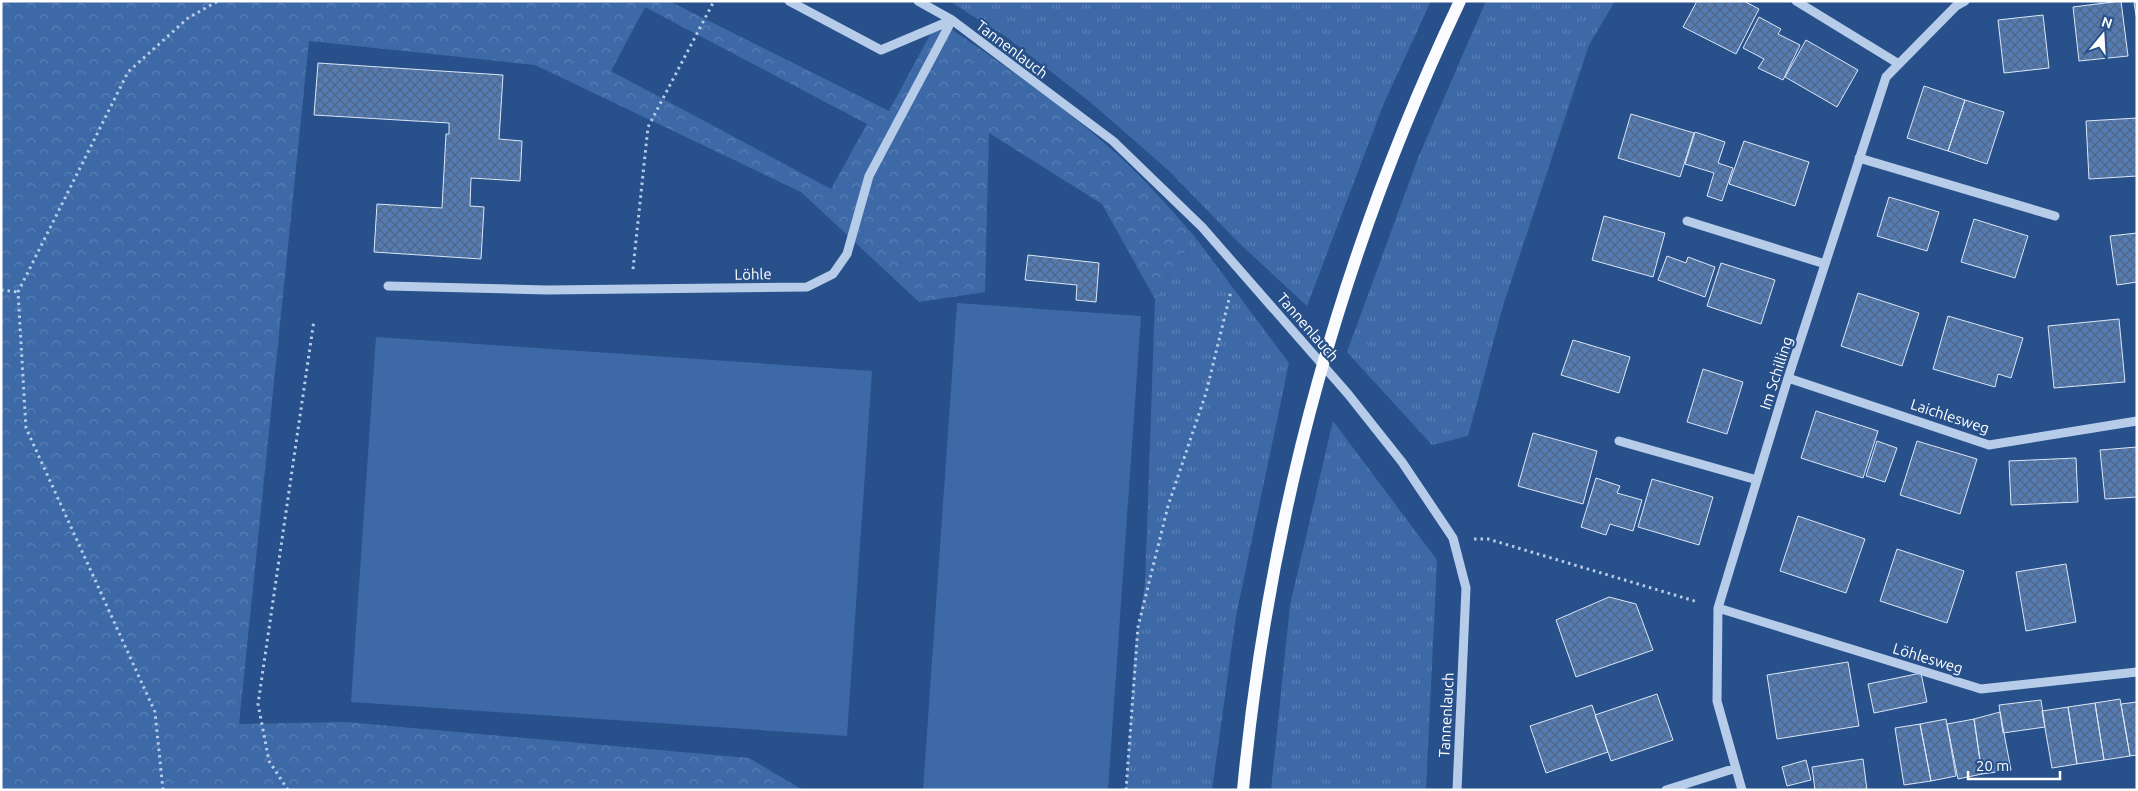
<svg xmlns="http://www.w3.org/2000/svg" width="2138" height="791" font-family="Ubuntu,sans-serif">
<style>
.grass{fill:url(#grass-tufts)}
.forest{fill:url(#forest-crowns);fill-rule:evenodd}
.pitch{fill:#3d69a7}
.building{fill:url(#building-cross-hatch);stroke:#dae7f7}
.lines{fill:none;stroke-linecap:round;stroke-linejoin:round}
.path{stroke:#b6cce9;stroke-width:3;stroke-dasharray:2.5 4;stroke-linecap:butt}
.minor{stroke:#b6cce9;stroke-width:9}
.major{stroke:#f9fbfe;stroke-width:12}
.labels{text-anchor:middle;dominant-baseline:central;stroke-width:4.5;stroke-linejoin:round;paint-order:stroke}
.street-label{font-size:15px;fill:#fff;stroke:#28508a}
</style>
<defs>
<pattern id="grass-tufts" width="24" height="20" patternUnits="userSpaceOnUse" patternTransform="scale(1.25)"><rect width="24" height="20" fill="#3d69a7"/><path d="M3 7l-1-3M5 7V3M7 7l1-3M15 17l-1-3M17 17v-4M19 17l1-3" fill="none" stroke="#5a80b4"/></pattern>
<pattern id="forest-crowns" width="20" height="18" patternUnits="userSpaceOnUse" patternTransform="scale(1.25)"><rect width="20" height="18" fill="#3d69a7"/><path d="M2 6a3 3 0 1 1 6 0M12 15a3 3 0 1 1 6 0" fill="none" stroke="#5a80b4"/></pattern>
<pattern id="building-cross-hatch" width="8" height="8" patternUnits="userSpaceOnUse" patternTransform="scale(1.25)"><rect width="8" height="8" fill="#557bb3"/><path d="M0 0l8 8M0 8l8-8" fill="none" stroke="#516685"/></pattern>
</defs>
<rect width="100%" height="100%" fill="#28508a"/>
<!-- grass -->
<path class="grass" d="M949 1H1431L1384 103 1307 306 1239 243 1168 170 1090 102 1005 36Z
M1486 1H1615L1589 45 1503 306 1468 436 1432 445 1347 352 1418 158Z
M1195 237 1289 363 1236 616 1212 790H1126L1135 647 1145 584 1155 299Z
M1333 421 1437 560 1426 790H1271L1290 605Z"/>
<!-- forest -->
<path class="forest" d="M1 1H669L889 111 938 20C1000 63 1064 105 1119 156 1146 181 1171 209 1195 237L1155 299 1102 204 989 133 985 292 919 302 801 192 535 65 309 41 239 724 346 722 749 758 803 790H1ZM645 7 867 124 831 189 611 71Z"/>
<!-- pitch -->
<path class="pitch" d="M957 303 1141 316 1108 790H923Z
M376 337 872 371 847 736 351 702Z"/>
<!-- building -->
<path class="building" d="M1697 1H1744L1759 9 1736 54 1683 27Z
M2121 1 2128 56 2079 61 2073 7Z
M2137 2V20L2134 3Z
M2043 15 2049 68 2004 73 1998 20Z
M1759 17 1781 29 1778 34 1800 45 1783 80 1758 68 1764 59 1743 48Z
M1806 40 1858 70 1837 107 1785 77Z
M318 63 503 75 499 139 522 141 520 181 471 178 470 206 484 207 481 259 374 252 377 204 442 208 446 134H449V123L314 115Z
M1924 86 1965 100 1948 151 1907 138Z
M1965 100 2004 112 1987 164 1948 151Z
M1631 114 1694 133 1680 177 1618 158Z
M2137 118V176L2089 179 2086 121Z
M1695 132 1725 142 1718 163 1733 168 1722 201 1707 196 1714 173 1685 164Z
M1744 141 1809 162 1795 206 1729 184Z
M1889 197 1939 212 1927 251 1877 236Z
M1604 216 1665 233 1653 277 1592 260Z
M1974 219 2028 236 2015 278 1961 262Z
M2137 233V282L2117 285 2110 236Z
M1028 255 1099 263 1096 302 1076 300 1077 285 1025 280Z
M1667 256 1686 263 1688 257 1715 267 1705 297 1658 280Z
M1721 263 1775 280 1761 324 1707 306Z
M1858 293 1919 313 1902 366 1841 346Z
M1948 316 2023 338 2011 378 1998 374 1995 387 1933 369Z
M2119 319 2125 382 2054 388 2048 326Z
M1573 340 1630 357 1619 393 1561 375Z
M1703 369 1743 382 1727 434 1687 422Z
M1816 411 1878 431 1863 478 1801 458Z
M1533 433 1597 451 1583 504 1518 486Z
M1877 441 1897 448 1885 482 1866 476Z
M1917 441 1977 459 1960 514 1900 495Z
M2137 447V497L2105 499 2100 450Z
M2076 458 2078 502 2011 505 2009 461Z
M1596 478 1620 486 1617 493 1642 500 1633 531 1610 524 1606 535 1581 527Z
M1652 479 1713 497 1699 545 1638 527Z
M1798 516 1865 539 1846 593 1780 571Z
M1897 549 1964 571 1947 623 1880 601Z
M2066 564 2076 622 2026 631 2016 572Z
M1609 597 1636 604 1653 650 1576 677 1556 620Z
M1848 662 1859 726 1777 739 1767 675Z
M1921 673 1927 702 1874 713 1868 684Z
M1657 694 1673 740 1611 761 1595 715Z
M2120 699 2130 756 2104 760 2095 703Z
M2041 700 2045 727 2003 733 1999 705Z
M2137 702V755L2130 756 2121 704Z
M2095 703 2104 760 2077 764 2068 707Z
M1592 705 1608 752 1546 773 1530 726Z
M2068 707 2077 764 2052 768 2042 711Z
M2000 712 2011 770 1982 774 1974 719Z
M1946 719 1956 776 1931 781 1920 724Z
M1974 719 1982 774 1958 779 1947 724Z
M1920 724 1931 781 1904 785 1895 728Z
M1863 759 1867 790H1815L1812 767Z
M1806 760 1811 780 1787 786 1782 767Z"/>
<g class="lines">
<!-- path -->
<path class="path" d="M633 269 648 127 714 1
M1 290 18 292
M1474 539H1488L1698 602
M163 790 155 712 26 428 18 292 128 72 188 18 218 1
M288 790 269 761 258 704 314 320
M1126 790 1138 627 1168 506 1206 393 1231 291"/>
<!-- minor -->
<path class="minor" d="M789 1 881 50 952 20
M918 1 952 20 1113 141 1202 227 1348 394 1402 462 1453 538 1466 588 1457 790
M1796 1 1899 64
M1859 158 2055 216
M1687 221 1825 264
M388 286 547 290 807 287 833 274 847 254 869 176 952 20
M1788 378 1989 445 2137 421
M1619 441 1757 480
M1718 608 1981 689 2137 672
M1666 790 1736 768
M1742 790 1717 701 1718 608 1788 378 1886 77 1956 6 1965 1"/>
<!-- major -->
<path class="major" d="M1243 790C1269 516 1342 250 1460 1"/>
</g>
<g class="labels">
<!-- street labels -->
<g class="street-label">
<text transform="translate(1012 49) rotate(37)">Tannenlauch</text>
<text transform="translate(753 274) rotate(-1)">Löhle</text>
<text transform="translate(1308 327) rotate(49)">Tannenlauch</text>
<text transform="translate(1776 373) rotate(-72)">Im Schilling</text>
<text transform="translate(1950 416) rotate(18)">Laichlesweg</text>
<text transform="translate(1928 658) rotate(17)">Löhlesweg</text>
<text transform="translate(1446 715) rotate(-87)">Tannenlauch</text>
</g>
</g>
<!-- border -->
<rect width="2138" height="791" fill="none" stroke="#ffffff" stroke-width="5"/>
<!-- north arrow -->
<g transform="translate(2103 35) rotate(18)" stroke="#28508a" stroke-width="4" paint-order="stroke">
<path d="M0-4L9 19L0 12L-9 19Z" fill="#ffffff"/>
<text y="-8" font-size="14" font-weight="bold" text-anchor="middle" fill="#ffffff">N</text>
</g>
<!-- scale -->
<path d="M1968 771v8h92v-8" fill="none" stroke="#ffffff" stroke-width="2.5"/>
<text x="1976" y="771" font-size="15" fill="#ffffff" stroke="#28508a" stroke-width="4" paint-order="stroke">20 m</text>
</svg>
